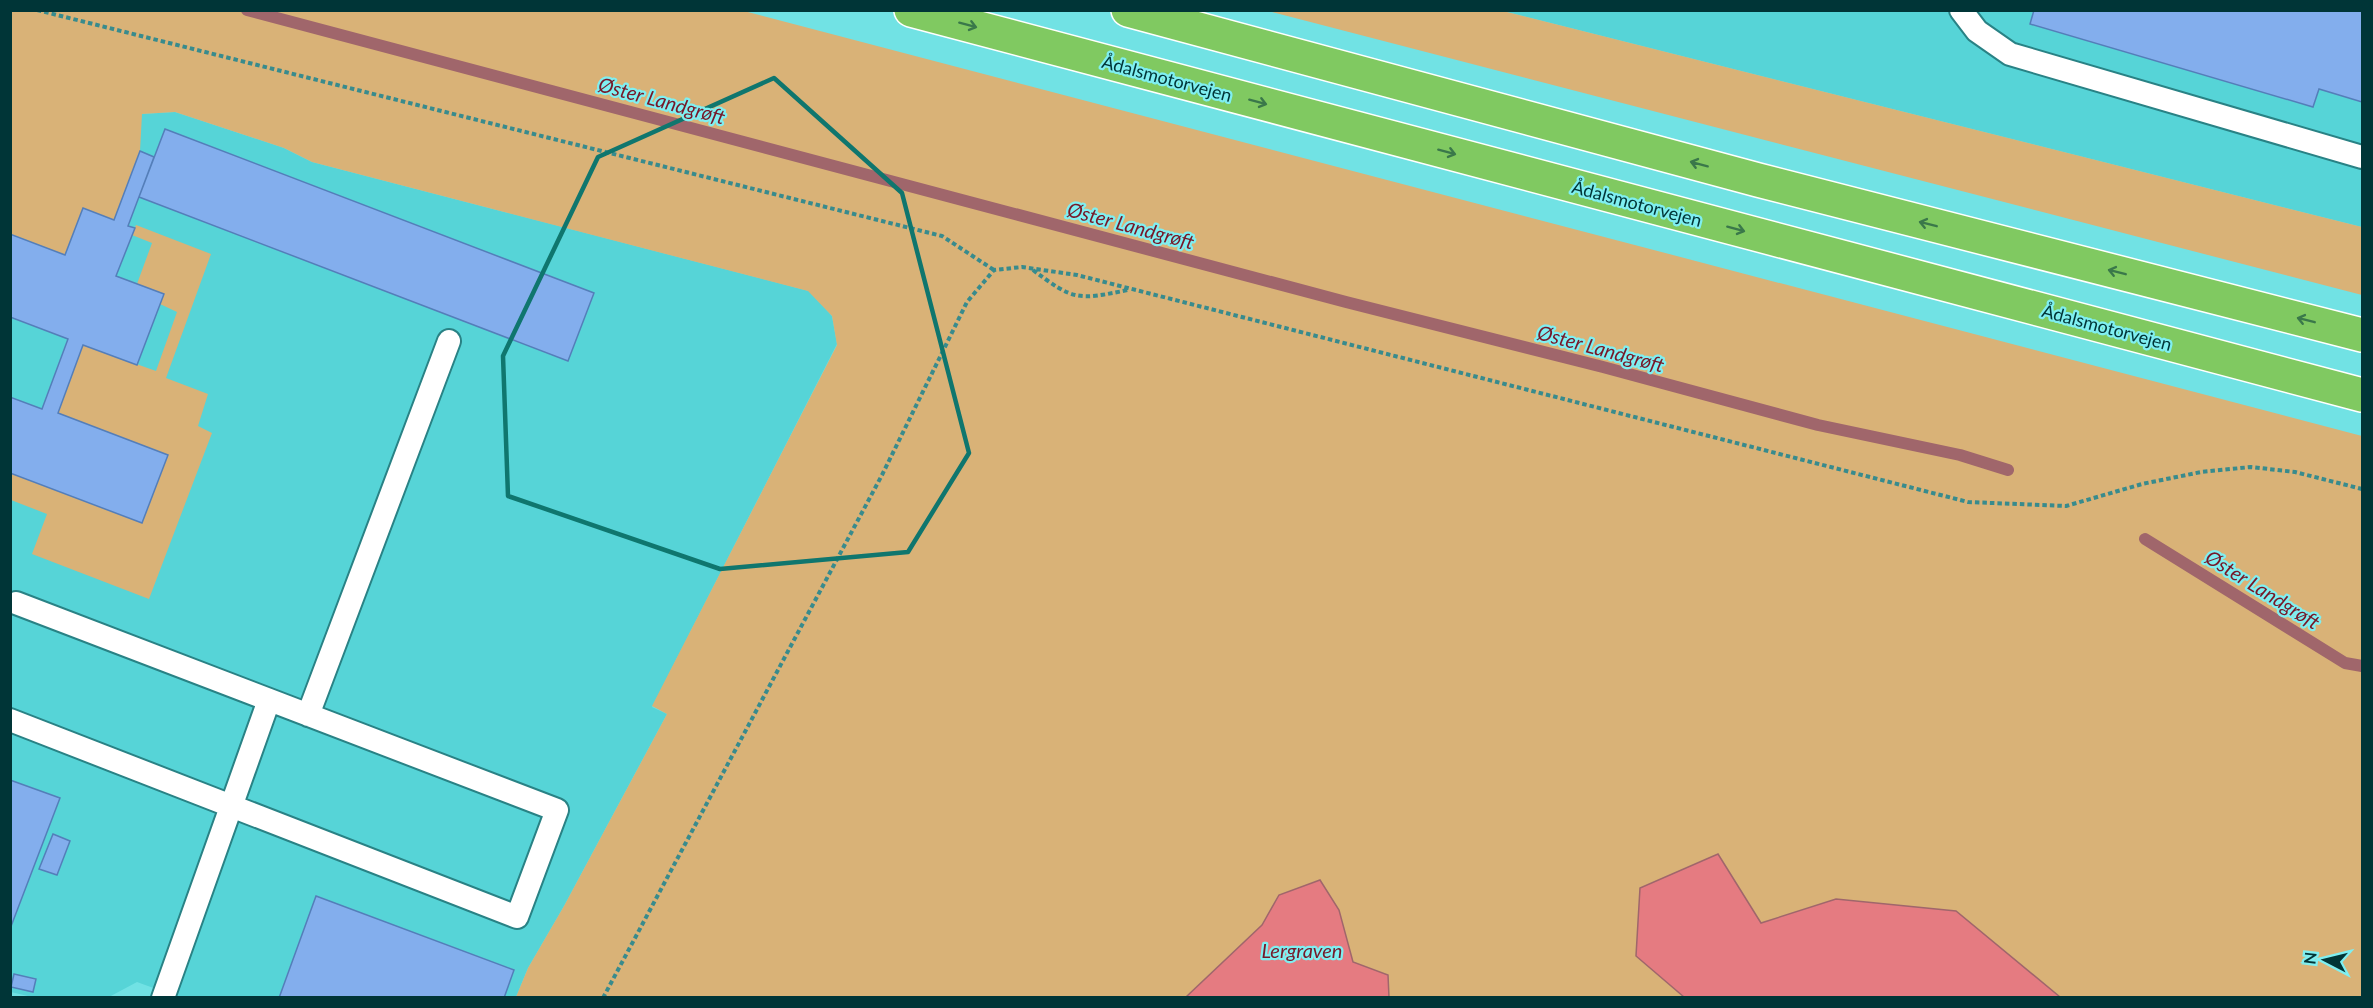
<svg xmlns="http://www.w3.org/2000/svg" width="2373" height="1008" font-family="Lato,sans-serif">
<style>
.built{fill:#56d4d7}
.green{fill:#d9b277}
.water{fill:#e57b81;stroke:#a0666b;stroke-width:1.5}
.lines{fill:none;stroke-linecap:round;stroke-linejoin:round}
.stream{stroke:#a0666b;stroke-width:12}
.building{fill:#83aeed;stroke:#547eb9;stroke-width:1.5}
.service-casing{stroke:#298285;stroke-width:26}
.motorway-casing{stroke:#fff;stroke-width:36}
.path{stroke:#388b8d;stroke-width:4;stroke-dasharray:4.5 3;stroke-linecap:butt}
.service{stroke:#fff;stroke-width:22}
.motorway{stroke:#80c961;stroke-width:33}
.oneway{stroke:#3a784a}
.marked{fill:none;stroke:#0f766e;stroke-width:4.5;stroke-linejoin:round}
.labels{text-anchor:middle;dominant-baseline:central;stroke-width:4.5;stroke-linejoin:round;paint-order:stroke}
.street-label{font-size:18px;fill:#003537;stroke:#7feff1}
.water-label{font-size:20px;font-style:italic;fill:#771828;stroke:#7feff1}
</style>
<rect width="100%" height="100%" fill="#71e2e4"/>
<!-- built -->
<path class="built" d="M1503 11H2362V227Z
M10 85 142 114 175 112 284 148 312 162 809 291 832 316 837 344 652 707 667 714 564 906 528 968 516 997 181 998 137 982 109 997H32L11 992Z"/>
<!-- green -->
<path class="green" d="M10 11H744L2362 436V997H2060L1956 911 1836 899 1761 923 1718 854 1640 888 1636 956 1684 997H1389L1388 975 1353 962 1339 910 1279 895 1262 925 1186 997H516L528 968 564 906 667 714 652 706 837 345 832 316 808 291 312 162 284 148 175 112 142 114 140 151 114 220 83 209 65 255 11 234Z
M1268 11H1503L2362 227V295Z
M136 225 211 254 166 378 208 394 198 426 212 433 149 599 32 554 47 514 11 500 10 473 142 523 167 455 58 413 83 345 156 371 177 312 160 304 137 284 152 243 132 235Z"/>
<!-- water -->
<path class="water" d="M1718 854 1761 923 1836 899 1956 911 2060 997H1684L1636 956 1640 888Z
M1320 880 1339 910 1353 962 1388 975 1389 997H1186L1262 925 1279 895Z"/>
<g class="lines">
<!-- stream -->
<path class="stream" d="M247 10 1346 302 1603 367 1818 425 1960 455 2008 470
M2145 539 2345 663 2362 666"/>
</g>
<!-- building -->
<path class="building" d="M2034 10H2362V102L2319 89 2313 107 2030 24Z
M165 129 594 293 568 361 139 197Z
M140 151 154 157 128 226 135 228 116 276 164 294 137 365 83 345 58 413 168 455 142 523 10 473V397L42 409 68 339 10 317V234L65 255 83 208 114 220Z
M10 780 60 798 10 929Z
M53 834 70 841 57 875 39 869Z
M316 896 514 970 504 998H279Z
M14 974 36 979 33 992 11 987Z"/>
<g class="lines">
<!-- service casing -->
<g class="service-casing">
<path id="service" d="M1961 10 1977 31 2010 54 2362 157
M308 715 449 341
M10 720 517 917 557 810 16 603
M163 998 269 700"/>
</g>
<!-- motorway casing -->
<g class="motorway-casing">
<path id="motorway" d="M911 10 2362 395
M1128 10 1758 180 2362 335"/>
</g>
<!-- path -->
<path class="path" d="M37 10 942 236 994 270
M1033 270C1074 301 1078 300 1128 290
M603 998 882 475 967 302 994 270 1022 267 1077 275 1968 502 2066 506 2142 484 2201 472 2251 467 2295 472 2362 489"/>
<!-- service -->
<use href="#service" class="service"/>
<!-- motorway -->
<use href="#motorway" class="motorway"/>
</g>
<!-- one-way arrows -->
<defs><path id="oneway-shaft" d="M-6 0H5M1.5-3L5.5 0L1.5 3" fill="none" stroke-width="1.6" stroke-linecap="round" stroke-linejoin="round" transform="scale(1.5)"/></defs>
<g class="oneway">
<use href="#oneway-shaft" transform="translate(968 25) rotate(15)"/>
<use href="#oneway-shaft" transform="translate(1258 102) rotate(15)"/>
<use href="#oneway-shaft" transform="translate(1447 152) rotate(15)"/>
<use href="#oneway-shaft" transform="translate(1699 164) rotate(-165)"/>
<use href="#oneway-shaft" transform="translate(1928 224) rotate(-166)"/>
<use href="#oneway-shaft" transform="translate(1736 229) rotate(15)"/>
<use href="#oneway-shaft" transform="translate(2117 272) rotate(-166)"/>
<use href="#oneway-shaft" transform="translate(2306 320) rotate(-166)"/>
</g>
<!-- marked area -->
<path class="marked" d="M774 78 902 193 969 453 908 552 720 569 508 496 503 356 598 157Z"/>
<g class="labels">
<!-- street labels -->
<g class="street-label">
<text transform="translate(1167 78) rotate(15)">Ådalsmotorvejen</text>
<text transform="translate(1637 203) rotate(15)">Ådalsmotorvejen</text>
<text transform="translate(2107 327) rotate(15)">Ådalsmotorvejen</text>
</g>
<!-- water labels -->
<g class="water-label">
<text transform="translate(662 100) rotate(15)">Øster Landgrøft</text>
<text transform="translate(1131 225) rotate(15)">Øster Landgrøft</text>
<text transform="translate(1601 348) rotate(15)">Øster Landgrøft</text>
<text transform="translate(2263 589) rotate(32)">Øster Landgrøft</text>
<text x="1302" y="950">Lergraven</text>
</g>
</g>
<!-- border -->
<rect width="2373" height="1008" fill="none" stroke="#003537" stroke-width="24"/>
<!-- north arrow -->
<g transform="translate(2325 960) rotate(277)" stroke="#7feff1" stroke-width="4.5" paint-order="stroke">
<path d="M0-4.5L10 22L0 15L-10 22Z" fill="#003537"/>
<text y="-9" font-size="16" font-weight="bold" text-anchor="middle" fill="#003537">N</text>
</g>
</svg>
